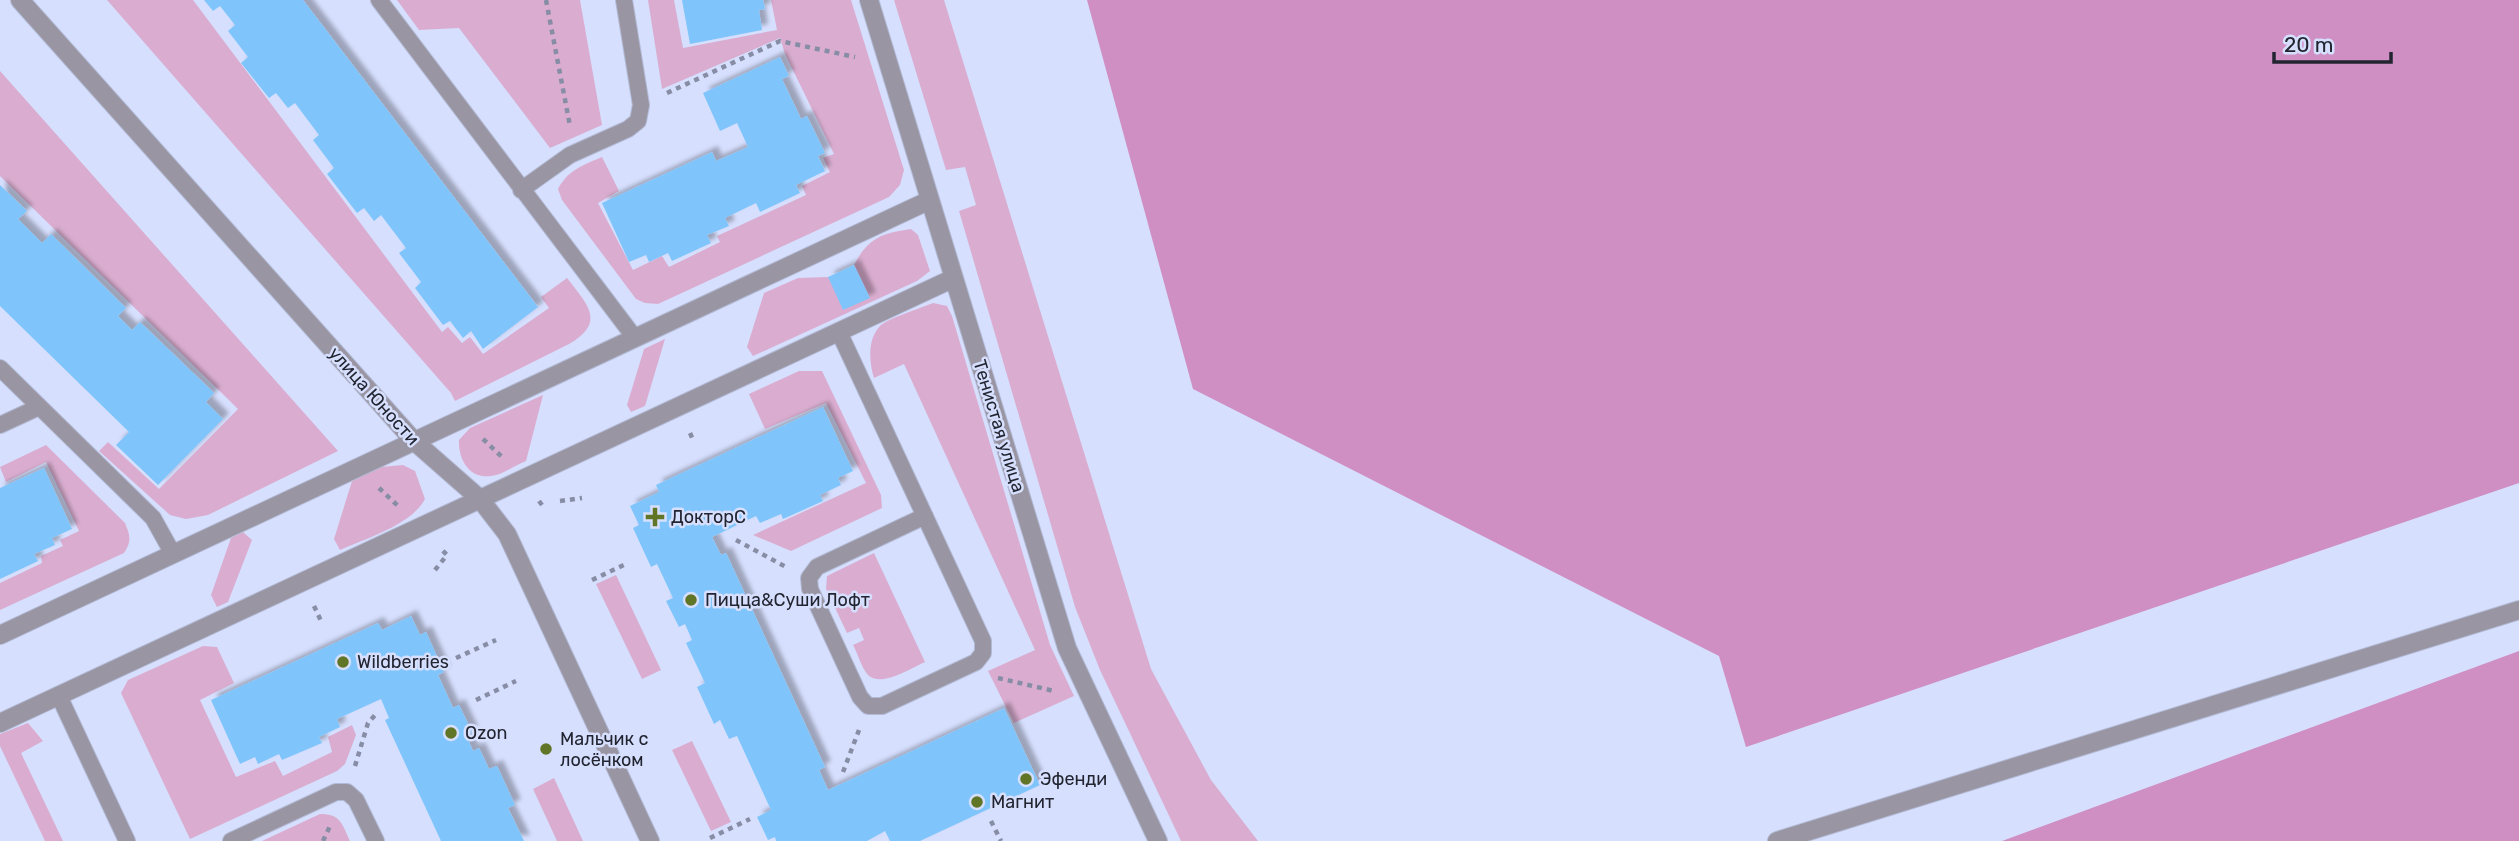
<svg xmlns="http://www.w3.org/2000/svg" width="2519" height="841" font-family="Rubik,sans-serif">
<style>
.green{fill:#daadd0}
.forest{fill:#cf8fc3}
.building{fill:#7fc5fb;filter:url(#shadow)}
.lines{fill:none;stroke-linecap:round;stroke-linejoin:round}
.service-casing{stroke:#b2bad5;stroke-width:18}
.minor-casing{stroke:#b2bad5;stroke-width:20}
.tertiary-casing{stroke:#b2bad5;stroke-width:20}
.path{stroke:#878da4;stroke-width:4.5;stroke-dasharray:5 5;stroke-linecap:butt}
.service{stroke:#9a95a2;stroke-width:16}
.minor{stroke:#9a95a2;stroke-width:18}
.tertiary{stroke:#9a95a2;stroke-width:18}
.poi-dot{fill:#607525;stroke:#d6dffe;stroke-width:2.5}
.labels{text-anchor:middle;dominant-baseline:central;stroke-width:5;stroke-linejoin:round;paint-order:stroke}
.street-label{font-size:18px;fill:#222530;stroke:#d6dffe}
.poi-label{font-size:18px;fill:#222530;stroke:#d6dffe;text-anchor:start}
</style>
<defs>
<filter id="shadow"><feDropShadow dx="6" dy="-6" stdDeviation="2" flood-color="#0004"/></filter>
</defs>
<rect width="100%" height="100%" fill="#d6dffe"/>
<!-- green -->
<path class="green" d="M107 0H193L442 332 448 327 462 343 470 337 483 354 549 308 541 297 567 278C587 304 607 322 569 344L455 401 451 393Z
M397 0H580L602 125 550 148 459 28 419 30Z
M648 0H674L683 48 777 30 771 0H851L904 170 900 185 889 197 658 304 645 303 636 299 562 200 558 189C568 170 583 165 602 157L619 191 598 203 633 270 662 256 669 267 720 242 717 236 806 195 802 186 830 172 823 158 834 154 785 54 780 38 662 89Z
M894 0H944L1151 669 1211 780 1258 841H1181L1100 670 1075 607 959 211 976 205 965 167 946 170Z
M0 71 338 451 208 515 186 519 170 515 99 451 108 442 159 489 238 409 0 176Z
M911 229 918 235 930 271 917 281 753 356 747 347 764 293 798 278 828 277 869 297 854 265C868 238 882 233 911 229Z
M933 303 947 306 952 316 1050 645 1074 696 1014 723 988 671 1035 650 904 364 874 378C869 362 867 338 881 325 890 318 921 308 933 303Z
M665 339 645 406 631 412 627 405 644 349Z
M799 371H822L881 495 882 508 791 551 753 535 866 483 826 403 765 429 749 394Z
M543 395 526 461C516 465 506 472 496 475 471 482 458 461 459 440L470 428Z
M46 445 125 523C130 535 132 541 124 553L0 610V583L42 563 41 556 63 546 60 540 79 531 46 462 6 482 0 467Z
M403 465 415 471 425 499C411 525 367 538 340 550L334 539 352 481 381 467Z
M243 532 252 540 228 602 217 607 211 595 231 538Z
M874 553 925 662C911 668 881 688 868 675 861 667 858 654 853 645L864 640 859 628 847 633 826 589 827 576Z
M616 575 661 670 642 679 596 584Z
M203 646 217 647 234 683 200 700 236 777 275 761 283 776 332 752 328 737 352 725 356 735 345 764 337 771 190 839 121 693 128 680Z
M28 723 43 741 21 753 63 841H45L0 746V734Z
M692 741 731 822 711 831 672 750Z
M554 778 583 841H557L533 789Z
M320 814C341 814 342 824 350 841H262Z"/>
<!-- forest -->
<path class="forest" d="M1087 0H2519V483L1746 747 1719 656 1193 389Z
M2519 651V841H2002Z"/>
<!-- building -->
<path class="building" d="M204 0H303L538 307 483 349 471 331 463 338 450 321 443 325 415 288 421 282 399 253 406 248 381 215 374 221 364 208 357 213 327 174 334 168 313 140 319 135 295 103 288 108 276 93 269 98 241 63 248 57 228 31 235 25 220 6 213 11Z
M682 0H763L765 9 759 10 762 30 690 44Z
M780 57 789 76 782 79 801 119 807 116 825 153 818 156 825 171 796 185 800 193 760 212 756 203 725 218 729 226 707 235 711 243 672 261 668 253 649 262 646 255 629 262 602 203 712 152 716 161 748 147 737 123 720 131 703 93Z
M0 185 27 211 18 219 42 243 51 234 126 308 118 316 132 330 140 322 214 393 206 402 223 419 158 485 116 445 129 432 0 306Z
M854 265 870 298 843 310 828 277Z
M823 407 853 471 838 478 841 485 820 495 823 501 783 519 781 514 760 523 756 516 712 537 721 555 726 553 825 767 819 770 828 790 1004 708 1040 785 920 841H890L885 831 867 841H776L775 837 768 840 757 817 771 810 737 736 729 739 720 720 714 724 697 687 705 683 686 643 692 640 685 624 679 627 666 601 673 598 657 564 651 567 633 528 639 525 630 506 659 492 656 485Z
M44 468 72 529 52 538 55 545 34 554 38 561 0 579V488Z
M411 616 420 635 426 632 444 672 438 675 453 708 459 705 472 732 466 735 473 751 479 748 489 769 497 766 515 805 508 808 524 841H441L385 720 389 718 381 699 337 719 340 727 319 737 322 743 282 760 279 754 258 764 255 757 240 764 211 700 378 623 382 630Z"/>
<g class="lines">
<!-- service casing -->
<g class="service-casing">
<path id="service" d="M379 0 635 338
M521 190 570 155 628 129 638 121 641 105 624 0
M839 332 983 641V653L976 662 882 706H868L860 697 810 589 809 578 817 567 925 516
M0 368 153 518 173 554
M0 425 39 407
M59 696 127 841
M231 841 336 792H347L356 800 376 841"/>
</g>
<!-- minor casing -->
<g class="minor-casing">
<path id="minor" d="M20 0 414 441 480 499 507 534 650 841
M869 0 1067 648 1158 841
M0 635 930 200
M0 723 954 278"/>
</g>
<!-- tertiary casing -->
<g class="tertiary-casing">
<path id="tertiary" d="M1777 841 2519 610"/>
</g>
<!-- path -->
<path class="path" d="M546 0 570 126
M667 93 780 41 855 57
M690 433 694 442
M483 439 502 457
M379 488 398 506
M539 501 545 509
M560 501 582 498
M736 540 786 567
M435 570 447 555 441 549
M592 580 628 563
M314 606 321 621
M456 658 496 640
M998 678 1054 691
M476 700 516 681
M355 766 368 723 375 715
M843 772 859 730
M991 821 1001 841
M710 838 750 819
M323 841 330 826"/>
<!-- service -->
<use href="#service" class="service"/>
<!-- minor -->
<use href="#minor" class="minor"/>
<!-- tertiary -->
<use href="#tertiary" class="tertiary"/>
</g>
<!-- markers -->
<g class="poi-dot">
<path d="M651.5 506.5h7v7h7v7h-7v7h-7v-7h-7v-7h7z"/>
<circle cx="691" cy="600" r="7"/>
<circle cx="343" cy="662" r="7"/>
<circle cx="451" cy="733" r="7"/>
<circle cx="546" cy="749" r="7"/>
<circle cx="1026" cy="779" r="7"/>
<circle cx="977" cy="802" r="7"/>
</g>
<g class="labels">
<!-- street labels -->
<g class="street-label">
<text transform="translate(374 396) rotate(48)">улица Юности</text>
<text transform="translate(999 426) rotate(73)">Тенистая улица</text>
</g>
<!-- poi labels -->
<g class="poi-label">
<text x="671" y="517">ДокторС</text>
<text x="705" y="600">Пицца&amp;Суши Лофт</text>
<text x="357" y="662">Wildberries</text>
<text x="465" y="733">Ozon</text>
<text x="560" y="739">Мальчик с<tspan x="560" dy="21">лосёнком</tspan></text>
<text x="1040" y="779">Эфенди</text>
<text x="991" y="802">Магнит</text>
</g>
</g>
<!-- scale -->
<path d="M2274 52v10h117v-10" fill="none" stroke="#222530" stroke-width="3.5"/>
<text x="2284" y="52" font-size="21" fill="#222530" stroke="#d6dffe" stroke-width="5" paint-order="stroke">20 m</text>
</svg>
